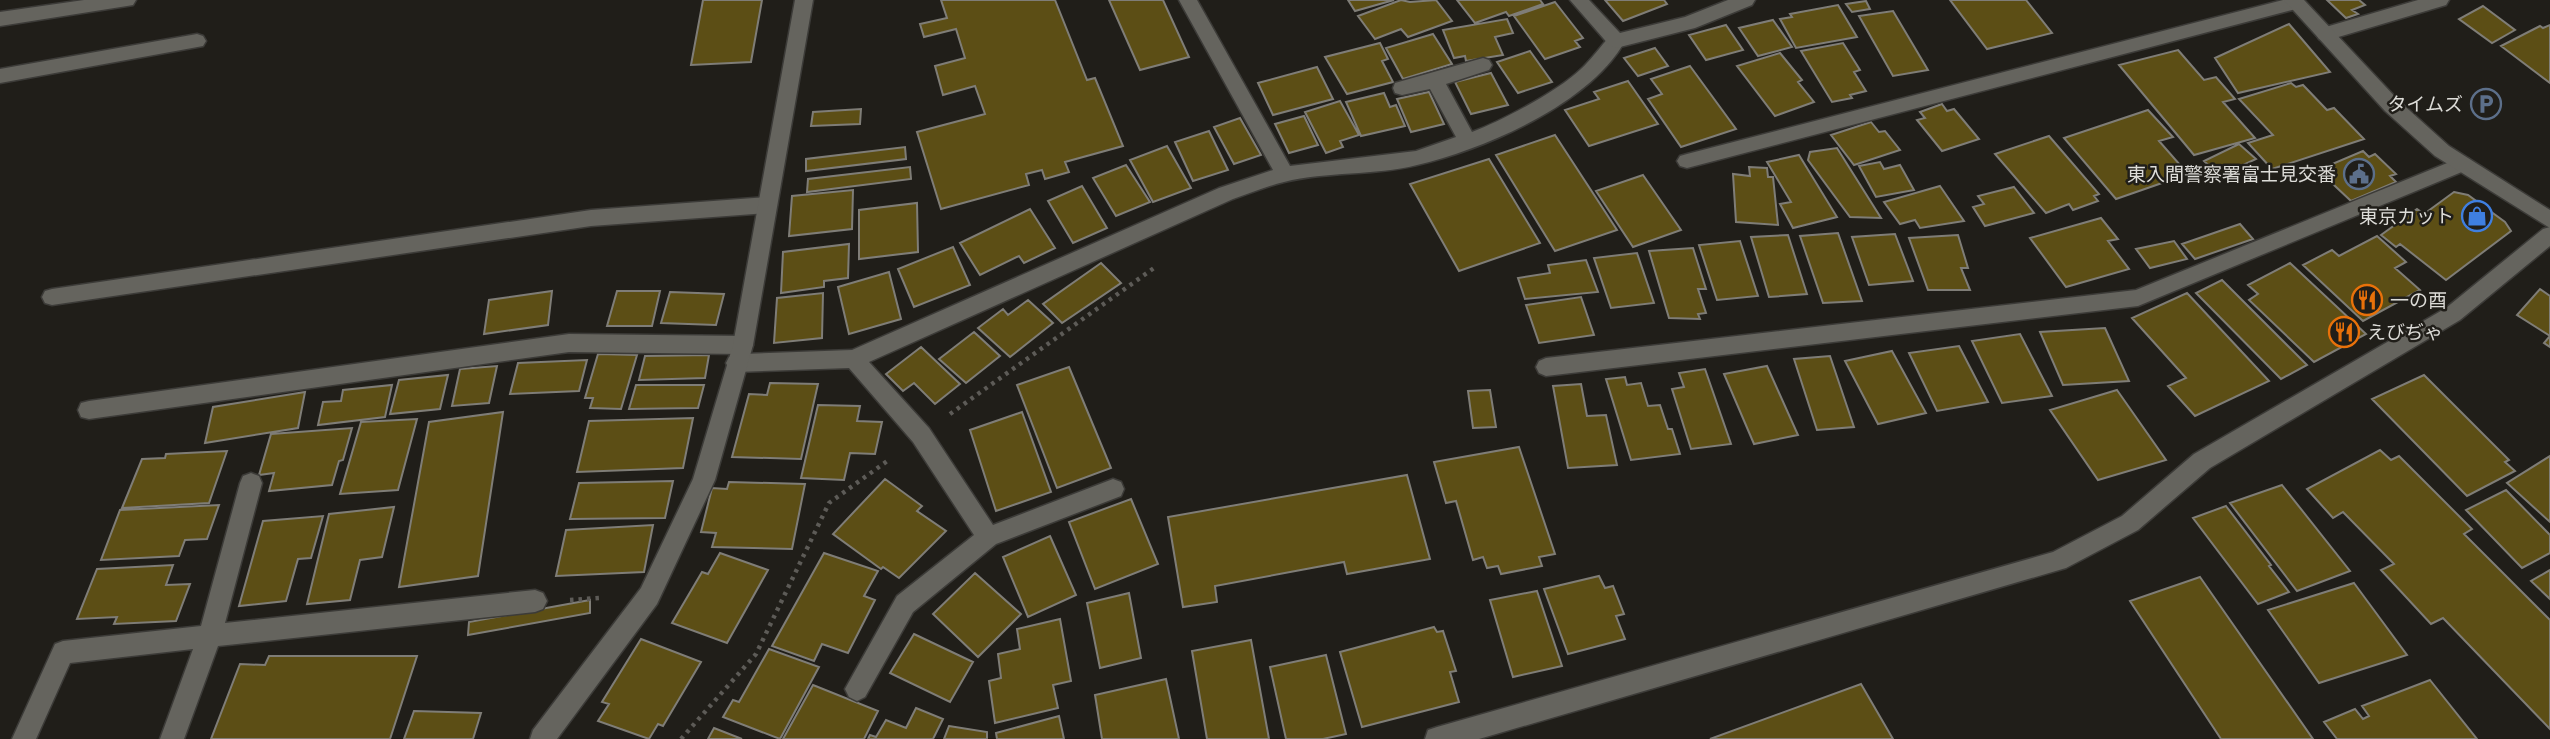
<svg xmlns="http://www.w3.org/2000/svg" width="2550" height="739" font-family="Inter,'Noto Sans JP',sans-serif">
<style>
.building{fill:#5c4e15;stroke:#7f7d77;stroke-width:2}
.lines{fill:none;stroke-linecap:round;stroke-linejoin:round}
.lane-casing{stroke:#3c3b38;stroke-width:3}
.street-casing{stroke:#3c3b38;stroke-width:3}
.secondary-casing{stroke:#3c3b38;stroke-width:3}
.path{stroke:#5d5b57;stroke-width:4.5;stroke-dasharray:3.5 5;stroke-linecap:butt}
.lane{fill:#65645e;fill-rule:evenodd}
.street{fill:#65645e;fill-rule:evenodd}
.secondary{fill:#65645e;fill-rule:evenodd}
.labels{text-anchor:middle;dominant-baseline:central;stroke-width:5;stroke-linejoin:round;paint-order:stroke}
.poi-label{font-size:19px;fill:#dddcd8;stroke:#201e19;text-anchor:end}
</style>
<rect width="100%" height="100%" fill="#201e19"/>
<!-- building -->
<path class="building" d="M703 0H762L751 62 691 65Z
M941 0H1055L1087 80 1095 78 1123 146 1065 162 1069 172 1045 179 1042 170 1026 174 1029 185 941 209 917 132 985 114 975 86 943 95 935 66 965 58 956 29 924 37 920 24 947 18Z
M1109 0H1163L1189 57 1140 70Z
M1348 0H1394L1355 11Z
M1401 0 1410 2 1436 0 1452 21 1408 37 1401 29 1375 39 1358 16Z
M1457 0H1540L1543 4 1509 16 1506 12 1475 23Z
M1605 0H1664L1667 4 1623 21Z
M1950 0H2026L2052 33 1987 49Z
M2327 0H2359L2365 5 2352 10 2358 14 2346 18Z
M1866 1 1870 9 1852 12 1846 4Z
M1555 2 1583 38 1575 41 1580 47 1545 59 1514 16Z
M1838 5 1857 37 1796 48 1780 19 1792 17 1790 14Z
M2483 6 2515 30 2492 43 2459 19Z
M1893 11 1928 70 1893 76 1859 16Z
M1507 19 1513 33 1495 37 1503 55 1466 61 1465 56 1454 58 1443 30Z
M1773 20 1792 47 1758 56 1739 28Z
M2289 24 2330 72 2238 93 2215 58Z
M1726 25 1743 50 1706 60 1689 35Z
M2550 25V83L2501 46 2540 26 2543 28Z
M1433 34 1452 64 1403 79 1386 48Z
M1380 43 1388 59 1382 61 1393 82 1347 94 1325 57Z
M1843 43 1860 70 1854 72 1866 91 1850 95 1852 98 1832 102 1801 51Z
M1655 48 1668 66 1638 76 1624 58Z
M2178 50 2204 80 2216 77 2235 99 2223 102 2255 138 2194 155 2119 65Z
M1530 51 1552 82 1518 93 1497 62Z
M1780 53 1802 80 1798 82 1814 102 1775 116 1737 66Z
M1690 66 1736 129 1681 147 1648 99 1662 94 1651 79Z
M1317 67 1333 99 1273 115 1258 83Z
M1491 73 1508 105 1471 114 1455 82Z
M1628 81 1658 124 1589 146 1565 110 1599 99 1594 92Z
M2291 83 2296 87 2303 85 2327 110 2334 108 2364 139 2272 169 2248 143 2273 135 2239 99Z
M1429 92 1444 124 1411 132 1397 99Z
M1384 93 1390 107 1396 105 1405 126 1361 136 1346 102Z
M1340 101 1359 135 1340 141 1343 147 1326 153 1305 112Z
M1942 104 1947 111 1954 109 1979 139 1942 151 1917 120 1925 118 1920 112Z
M861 109 860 124 811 126 813 112Z
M2148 110 2173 137 2159 141 2188 174 2116 199 2064 138Z
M1304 116 1318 145 1289 153 1275 124Z
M1240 118 1261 155 1234 164 1214 127Z
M1871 122 1879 132 1885 131 1900 150 1854 165 1831 135Z
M1209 131 1228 170 1193 181 1175 142Z
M1555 135 1617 230 1555 251 1496 155Z
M2049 136 2099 194 2094 196 2098 201 2073 210 2069 204 2046 213 1995 154Z
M2239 144 2256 159 2220 176 2204 161Z
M1167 146 1191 188 1153 202 1130 160Z
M905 147 906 159 806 171V159Z
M1837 148 1881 218 1850 217 1808 160 1810 152Z
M2363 151 2369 157 2375 154 2396 174 2390 176 2396 182 2351 201 2318 170Z
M1799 155 1837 217 1793 228 1780 204 1791 202 1767 162Z
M1489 159 1540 243 1459 271 1410 184Z
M1880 162 1884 169 1900 165 1914 190 1876 197 1859 166Z
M1126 165 1150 202 1116 216 1093 178Z
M910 167 911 179 807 192 808 179Z
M1749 167 1767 168 1768 177H1773L1778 225 1736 222 1733 174 1750 176Z
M1643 175 1681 230 1633 247 1596 191Z
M1082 186 1107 228 1073 243 1048 201Z
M1940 186 1964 221 1920 228 1915 220 1900 224 1884 202Z
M2014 187 2034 213 1985 226 1973 207 1984 204 1978 196Z
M853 190 852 229 789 236 792 196Z
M2454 192 2468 195 2505 222 2511 231 2446 280 2400 244 2396 247 2381 235 2417 209 2424 214Z
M917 203 918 252 859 259V210Z
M1030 209 1055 248 1024 263 1019 256 980 275 960 243Z
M2101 218 2118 239 2108 241 2129 269 2066 287 2030 238Z
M2240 224 2253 239 2195 259 2182 244Z
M1838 233 1862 301 1823 303 1800 236Z
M1895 234 1913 281 1869 285 1852 237Z
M1788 235 1807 294 1769 297 1751 237Z
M1958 235 1968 268H1961L1970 290H1928L1909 238Z
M2377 236 2406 262 2395 268 2420 290 2363 321 2303 265 2332 250 2339 256Z
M1740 241 1758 296 1717 300 1699 245Z
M2174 241 2187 259 2150 268 2136 249Z
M849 244 848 278 824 281V287L781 293 783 252Z
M953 247 970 285 914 307 898 269Z
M1693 248 1706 289H1698L1706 313 1698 314 1700 319 1669 318 1649 251Z
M1637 253 1654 303 1611 308 1594 258Z
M1586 260 1598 292 1525 299 1518 278 1550 273 1548 265Z
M1101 263 1121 283 1062 323 1043 304Z
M2290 263 2366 334 2314 362 2249 300 2258 294 2248 285Z
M889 272 901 319 849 334 838 287Z
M2222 280 2307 365 2281 379 2196 293Z
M2540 289 2550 296V347L2544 343 2550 336 2517 315Z
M552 291 548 325 484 334 489 300Z
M617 291H660L652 326H607Z
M670 292 724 294 716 325 661 323Z
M823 293 822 338 774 343 777 298Z
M2187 293 2269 381 2195 416 2168 386 2186 378 2132 318Z
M1581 297 1594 335 1539 343 1526 305Z
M1028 300 1053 323 1010 357 978 328 1003 309 1008 315Z
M2105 328 2129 381 2063 385 2040 332Z
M974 332 1000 356 966 383 939 359Z
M2020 334 2052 396 2002 403 1972 341Z
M1959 346 1988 402 1937 411 1909 353Z
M921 347 960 384 935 404 914 383 903 391 886 374Z
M1892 351 1926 413 1878 424 1845 361Z
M598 354 637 355 621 409 590 408 593 398H585Z
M709 355 705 378 639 380 645 356Z
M1830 356 1854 427 1817 430 1794 359Z
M587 360 579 391 510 394 518 363Z
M497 366 489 403 452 406 460 369Z
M1767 366 1798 435 1754 444 1724 374Z
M1069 367 1111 468 1057 488 1017 385Z
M1705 369 1731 444 1691 449 1672 389 1684 387 1679 373Z
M448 375 440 409 390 414 399 380Z
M2424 375 2509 460 2505 462 2515 471 2467 496 2372 399Z
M1625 377 1627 385 1641 383 1648 406 1660 405 1668 429H1672L1680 454 1631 460 1606 379Z
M770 383 818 384 801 459 732 457 749 394 767 395Z
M1581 384 1587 416 1606 415 1617 465 1568 468 1553 386Z
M392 385 385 417 318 425 323 402 341 401 343 390Z
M636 385H704L698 408 629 409Z
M1490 390 1496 427 1473 428 1468 391Z
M2117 390 2166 460 2098 480 2050 410Z
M305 392 298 428 205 443 213 407Z
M818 405 860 406 857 421 882 422 875 454 850 453 844 480 801 478Z
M503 412 478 576 399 587 429 422Z
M1022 412 1051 492 996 511 970 430Z
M693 418 683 468 577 472 589 421Z
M417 419 398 490 340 494 361 422Z
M352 428 343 460 339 461 332 485 269 491 274 473 259 475 271 434Z
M1519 447 1555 554 1539 557 1542 566 1501 574 1498 566 1487 568 1483 557 1473 560 1456 501 1446 503 1434 462Z
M2380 450 2391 460 2399 456 2472 529 2464 534 2550 620V729L2443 618 2431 624 2381 570 2394 564 2343 512 2333 518 2307 489Z
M227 451 209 503 122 508 142 459 165 458 166 454Z
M2550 456V522L2507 483Z
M1407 475 1430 559 1347 574 1344 562 1215 586 1217 602 1183 607 1168 517Z
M885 479 922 506 917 511 946 531 899 578 883 567 881 569 833 534Z
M673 481 665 518 570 519 579 483Z
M729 482 805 484 792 549 712 547 716 533 701 532 712 488 727 489Z
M2282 485 2350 571 2297 591 2230 503Z
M2506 490 2550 535V553L2522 568 2466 510Z
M1131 499 1158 564 1095 589 1069 522Z
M219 505 207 539 185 540 179 556 101 560 120 510Z
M2226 506 2271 565 2269 566 2289 592 2258 604 2193 518Z
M394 507 382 557 360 560 350 600 307 604 329 514Z
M323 516 311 558 298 559 286 601 239 606 263 521Z
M653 525 644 572 556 576 566 530Z
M1050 536 1076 595 1028 617 1003 557Z
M720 553 768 570 727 643 672 623 702 572 708 574Z
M824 553 878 571 864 596 875 600 848 653 822 644 814 661 772 646Z
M173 565 166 585 190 584 176 621 114 624 117 617 77 619 97 569Z
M2550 570V599L2531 581Z
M975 573 1021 614 978 657 933 614Z
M1599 576 1605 588 1613 586 1624 614 1616 616 1625 639 1568 654 1544 589Z
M2200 577 2313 739H2221L2130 601Z
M2354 583 2407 655 2319 683 2268 610Z
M1537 591 1562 666 1513 677 1490 600Z
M1129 593 1141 658 1100 668 1087 603Z
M590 600V613L468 635 469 622Z
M1060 619 1071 681 1053 685 1058 708 995 723 989 681 1001 678 998 654 1020 649 1017 629Z
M1434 627 1437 632 1443 631 1456 671 1450 672 1459 702 1362 727 1340 652Z
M914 634 973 662 950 702 890 673Z
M641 639 701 662 663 726 658 724 649 739 598 721 609 704 602 702Z
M1251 640 1269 739H1207L1192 651Z
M769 649 819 667 780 739 723 717 733 700 739 702Z
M1326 655 1346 734 1323 739H1286L1270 667Z
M269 656H417L390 739H211L240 664 265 665Z
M1166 679 1179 739H1102L1095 695Z
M2430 680 2477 739H2337L2324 722 2355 709 2363 719 2369 716 2362 706Z
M1861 684 1893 739H1710Z
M813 685 878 711 864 739H783Z
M916 708 943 719 933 739H868L870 735 876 737 886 720 906 728Z
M414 711 481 713 473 739H404Z
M1059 716 1064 739H997L996 733Z
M949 726 987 732V739H944Z
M714 728 742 739H708Z"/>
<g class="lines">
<!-- lane casing -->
<g class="lane-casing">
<path id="lane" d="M84 0H136L133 5 127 6 0 26V12Z
M1179 0H1197L1290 166 1416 151 1456 137 1430 89 1402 95 1395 93 1393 88 1395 83 1483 58 1489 60 1492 65 1489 70 1446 84 1472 132C1502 121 1558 91 1581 69 1591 60 1600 47 1610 36H1622L1625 41C1590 104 1485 149 1417 165 1374 176 1327 171 1284 182 1267 186 1250 193 1233 199L869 362 929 428 993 525 1113 479 1121 482 1124 489 1121 496 996 544 913 612 865 697 857 701 849 697 845 689 897 596 974 535 913 442 849 368 736 372 729 369 726 363 729 357 743 354 569 352 89 419 81 417 78 410 81 403 89 401 569 334 743 336 750 339 753 345 750 351 743 354 852 350 1219 188 1273 170Z
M2283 0H2303L2305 3 2302 8 2296 9 1687 168 1680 166 1677 161 1680 156 1687 154Z
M197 34 203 36 206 41 203 46 0 83V69Z
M2462 157 2469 159 2472 164 2469 169 2138 306 1546 376 1539 373 1536 367 1539 361 1546 358 2136 290Z
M767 197 774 199 777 205 774 211 767 213 591 226 52 305 45 303 42 297 45 291 52 289 591 210Z
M251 473 259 476 262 483 225 623 535 590 543 593 547 601 543 609 535 612 218 646 184 739H160L193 649 70 663 36 739H12L55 644 63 641 201 626 240 483 243 476Z"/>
</g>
<!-- street casing -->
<g class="street-casing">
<path id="street" d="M795 0H813L753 345 715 480 657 604 557 739H530L533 730 641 588 693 479 733 345Z
M1570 0H1589L1620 33 1685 17 1728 0H1755L1752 5 1695 28 1616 48 1610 46Z
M2418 0H2449L2446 5 2325 41 2319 39 2316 34 2319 29Z
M2550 227V246L2460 320 2210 468 2138 530 2066 568 1479 739H1425L1428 730 1437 727 2053 552 2122 516 2194 454 2446 308 2543 229Z"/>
</g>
<!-- secondary casing -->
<g class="secondary-casing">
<path id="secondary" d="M2284 0H2304L2399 101 2449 146 2550 210V228L2435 156 2385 111Z"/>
</g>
<!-- path -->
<path class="path" d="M950 414 1154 268
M570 600 599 598
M681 739 756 654 829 503 890 459"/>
<!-- lane -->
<use href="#lane" class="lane"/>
<!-- street -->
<use href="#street" class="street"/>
<!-- secondary -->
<use href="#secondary" class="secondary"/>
</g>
<!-- icons -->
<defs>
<g id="parking-ring" transform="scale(1.575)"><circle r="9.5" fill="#201e19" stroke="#5c6f8a" stroke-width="1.5"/><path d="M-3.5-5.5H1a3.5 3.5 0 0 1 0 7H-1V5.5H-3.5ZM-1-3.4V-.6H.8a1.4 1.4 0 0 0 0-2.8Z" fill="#5c6f8a"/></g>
<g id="civic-ring" transform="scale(1.575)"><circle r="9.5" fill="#201e19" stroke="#5c6f8a" stroke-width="1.5"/><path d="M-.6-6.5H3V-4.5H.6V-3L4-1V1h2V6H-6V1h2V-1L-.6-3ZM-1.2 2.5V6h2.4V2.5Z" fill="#5c6f8a"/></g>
<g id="shop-ring" transform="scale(1.575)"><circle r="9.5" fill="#201e19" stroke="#3f7fe0" stroke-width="1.5"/><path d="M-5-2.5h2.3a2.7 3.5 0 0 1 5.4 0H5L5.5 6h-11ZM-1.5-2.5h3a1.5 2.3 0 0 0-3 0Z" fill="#3f7fe0"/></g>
<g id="restaurant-ring" transform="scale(1.575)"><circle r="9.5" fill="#201e19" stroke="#e8710a" stroke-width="1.5"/><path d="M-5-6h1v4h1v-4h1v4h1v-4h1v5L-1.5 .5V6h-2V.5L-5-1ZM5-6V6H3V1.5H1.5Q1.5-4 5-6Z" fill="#e8710a"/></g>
</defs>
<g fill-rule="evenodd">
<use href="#parking-ring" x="2486" y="104"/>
<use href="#civic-ring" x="2359" y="174"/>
<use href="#shop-ring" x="2477" y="216"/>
<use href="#restaurant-ring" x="2367" y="300"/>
<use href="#restaurant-ring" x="2344" y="332"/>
</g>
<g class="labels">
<!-- poi labels -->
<g class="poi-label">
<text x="2463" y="104">タイムズ</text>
<text x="2336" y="174">東入間警察署富士見交番</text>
<text x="2454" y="216">東京カット</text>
<text x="2390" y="300" text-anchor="start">一の酉</text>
<text x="2367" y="332" text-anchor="start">えびぢゃ</text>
</g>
</g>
</svg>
